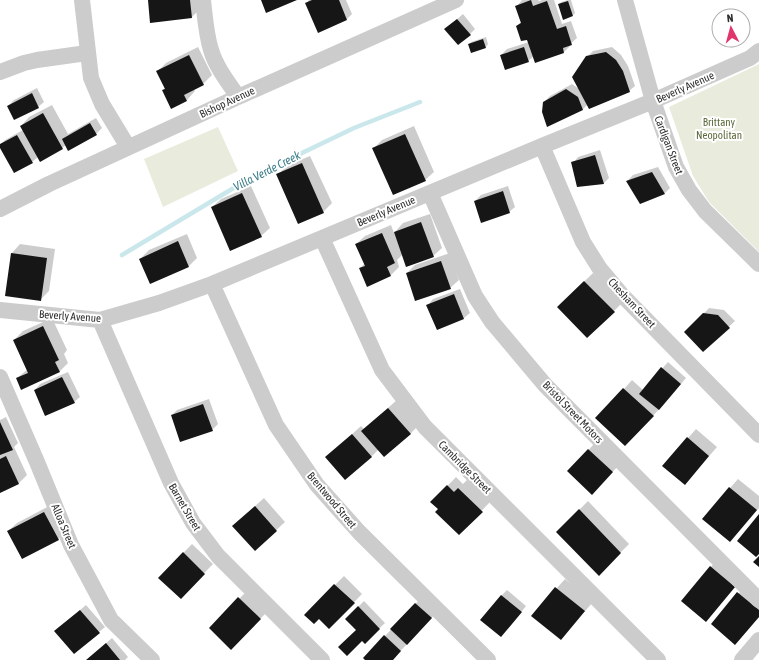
<svg xmlns="http://www.w3.org/2000/svg" width="759" height="660" font-family="'Asap Condensed',sans-serif">
<style>
.green{fill:#e9ecdd}
.shadow{fill:#0003}
.lines{fill:none;stroke-linecap:round;stroke-linejoin:round}
.stream{stroke:#cae7eb;stroke-width:4.5}
.building{fill:#161616}
.street{stroke:#ccc;stroke-width:16}
.labels{text-anchor:middle;dominant-baseline:central;stroke-width:4;stroke-linejoin:round;paint-order:stroke}
.street-label{font-size:11px;fill:#2f2f2f;stroke:#fff}
.park-label{font-size:11px;fill:#5d6a3d;stroke:#fff}
.water-label{font-size:12px;font-style:italic;fill:#3d7e8a;stroke:#fff}
</style>
<rect width="100%" height="100%" fill="#fff"/>
<!-- green -->
<path class="green" d="M759 64V252L709 202 693 176 669 107Z
M218 127 238 171 163 207 144 159Z"/>
<!-- shadow -->
<path class="shadow" d="M149 0H199L200 9 192 17Z
M309 0H346L352 14 347 19 319 31 307 3Z
M522 0H538L539 1 542 0H554L562 24 571 21 577 38 569 45 570 46 564 52 535 61 534 56 528 61 501 55 507 49 529 42 517 26 522 21 517 6Z
M568 0H571L575 13 573 15 559 5 561 2Z
M463 14 475 29 470 34 446 29Z
M486 37 488 44 486 47 471 52 469 45 471 42Z
M198 47 212 75 203 84 194 89 195 91 187 100 172 107 163 90 165 88 157 72 166 63Z
M612 47 621 55 628 66 635 86 629 91 588 104 582 110 544 102 550 96 572 84 579 89 587 57 593 51Z
M37 88 44 102 38 107 8 106 14 100Z
M52 105 68 134 96 118 102 128 96 134 66 145 62 148 38 157 32 162 15 172 0 145 5 140 23 130 21 126 29 117Z
M414 126 434 172 425 180 374 148 382 140Z
M600 150 609 178 603 184 573 163 578 157Z
M310 156 332 203 323 212 278 175 286 166Z
M658 167 670 188 665 193 627 181 633 175Z
M251 186 270 228 261 236 212 207 221 199Z
M508 186 515 207 509 212 475 201 481 195Z
M430 214 442 248 433 256 403 254 397 260 399 267 391 275 368 285 360 268 365 263 356 244 365 236 391 225 394 233 403 223Z
M187 234 197 258 189 266 140 259 149 250Z
M20 244 55 249 49 291 40 300 12 253Z
M450 253 459 280 450 288 407 273 415 265Z
M593 273 622 303 614 311 558 307Z
M460 289 470 313 464 318 437 329 428 305 433 299Z
M709 308 724 310 735 321 703 351 686 332Z
M52 318 67 350 64 354 68 363 59 372 17 378 28 369 14 340 23 331Z
M668 362 686 378 665 403 634 436 624 389 632 380 643 390Z
M68 372 80 397 74 402 35 390 40 384Z
M209 399 218 424 212 430 172 415 177 410Z
M397 400 419 425 410 434 379 449 371 457H327L361 426 364 429Z
M6 417 18 443 14 447 27 475 18 484 0 492V420Z
M696 429 717 447 685 484 688 438Z
M597 441 621 463 600 485 568 471Z
M456 477 463 484 467 480 490 502 459 534 432 502Z
M738 479 759 496V508L730 541V488Z
M264 498 285 522 255 550 242 518Z
M588 501 629 544 599 574 557 532Z
M53 504 67 531 58 539 8 531 17 523Z
M192 544 213 564 180 598 160 577Z
M719 558 743 578 706 621 711 567Z
M344 576 362 594 329 628 318 618 305 615Z
M565 579 593 602 561 639 532 616Z
M747 584 759 594V617L735 643 712 624Z
M248 590 269 610 231 648 210 628Z
M507 590 526 606 507 630 501 596Z
M421 598 437 612 392 660H366L385 636Z
M364 601 385 623 365 642 357 630 346 619Z
M86 605 105 627 99 632 61 626Z
M112 638 128 657 125 660H87Z"/>
<g class="lines">
<!-- stream -->
<path class="stream" d="M122 255 252 177 354 128 420 102"/>
</g>
<!-- building -->
<path class="building" d="M148 0H190L192 18 150 23Z
M261 0H297L266 13Z
M312 0H339L347 20 318 33 305 3Z
M531 0 533 6 547 1 557 29 566 26 572 45 563 48 564 53 535 63 527 40 521 41 516 26 521 23 515 6Z
M568 1 573 16 563 20 558 4Z
M457 19 471 35 458 45 444 29Z
M483 39 486 48 471 53 468 44Z
M524 47 529 62 505 70 500 55Z
M606 52 616 60 623 71 630 92 589 109 572 77 586 56Z
M189 55 204 85 184 95 187 101 171 109 162 90 165 89 156 71Z
M566 89 578 97 583 110 547 127 542 112 543 102Z
M32 93 39 108 14 120 7 106Z
M43 113 63 149 40 162 20 126Z
M90 123 97 135 68 151 62 139Z
M405 134 426 181 393 195 372 148Z
M17 135 33 163 14 173 0 148V144Z
M595 155 604 184 577 187 571 162Z
M302 163 324 213 298 224 276 174Z
M652 172 665 194 640 204 626 181Z
M503 191 510 213 481 223 474 201Z
M242 193 262 237 230 251 211 207Z
M421 222 434 257 406 267 394 232Z
M382 233 395 263 387 267 391 276 367 287 359 268 365 266 355 244Z
M178 241 189 267 150 284 139 259Z
M11 253 47 258 41 301 5 296Z
M441 261 451 289 415 301 406 273Z
M584 281 615 312 587 338 557 307Z
M454 294 464 319 437 330 426 305Z
M703 313 718 315 730 328 703 352 684 332Z
M43 326 59 360 55 362 60 372 21 390 16 378 28 373 13 340Z
M661 367 681 384 659 410 639 394Z
M62 377 75 403 45 416 34 390Z
M623 388 654 416 625 446 595 418Z
M203 404 213 431 180 442 171 415Z
M388 408 411 434 384 457 361 431Z
M0 422 13 450 0 455Z
M352 434 372 457 345 480 325 457Z
M687 437 709 456 685 485 662 466Z
M588 449 613 472 592 495 567 471Z
M6 456 19 484 0 493V459Z
M447 485 454 492 458 488 483 512 459 535 435 512 438 509 430 502Z
M729 487 757 510 730 542 702 519Z
M255 506 277 531 255 551 232 526Z
M579 509 621 553 599 576 556 532Z
M44 512 59 540 22 559 7 531Z
M759 514V554L756 557 737 541Z
M183 552 205 574 181 599 158 578Z
M759 556V567L753 562Z
M710 566 735 587 706 622 681 601Z
M334 584 355 603 329 629 319 619 314 624 304 615Z
M555 587 585 611 561 640 531 616Z
M737 592 759 610V617L735 645 711 624Z
M501 595 522 612 501 637 480 620Z
M238 597 261 619 231 650 209 628Z
M415 603 432 618 407 645 390 629Z
M358 606 380 629 365 644 362 641 347 656 338 647 356 630 345 619Z
M80 610 100 633 74 654 54 631Z
M384 635 401 651 393 660H365L363 658Z
M106 643 120 660H86Z"/>
<g class="lines">
<!-- street -->
<path class="street" d="M82 0 91 78 102 104 128 147
M203 0C205 17 206 34 211 50 216 67 228 82 238 97
M625 0 653 101 676 167 689 190 705 211 759 264
M0 72 24 63 37 60 87 53
M542 146 583 242 600 269 621 294 759 435
M430 193 475 296 492 322 545 385 759 600
M0 209 49 184 238 97 456 0
M322 238 382 370 425 427 658 660
M212 284 276 425 317 485 359 532 488 660
M0 310 100 320 159 303 212 284 542 146 653 101 750 58 759 51
M100 320 171 483 193 523 218 556 322 660
M0 377 37 462 71 545 111 620 152 660
M742 660 759 640"/>
</g>
<g class="labels">
<!-- street labels -->
<g class="street-label">
<text transform="translate(685 87) rotate(-24)">Beverly Avenue</text>
<text transform="translate(227 102) rotate(-25)">Bishop Avenue</text>
<text transform="translate(669 145) rotate(69)">Cardigan Street</text>
<text transform="translate(386 211) rotate(-23)">Beverly Avenue</text>
<text transform="translate(632 303) rotate(47)">Chesham Street</text>
<text transform="translate(70 316) rotate(4)">Beverly Avenue</text>
<text transform="translate(573 412) rotate(46)">Bristol Street Motors</text>
<text transform="translate(465 467) rotate(45)">Cambridge Street</text>
<text transform="translate(332 500) rotate(50)">Brentwood Street</text>
<text transform="translate(185 507) rotate(60)">Barnet Street</text>
<text transform="translate(64 526) rotate(67)">Alloa Street</text>
</g>
<!-- park labels -->
<g class="park-label">
<text x="719" y="122">Brittany<tspan x="719" dy="13">Neopolitan</tspan></text>
</g>
<!-- water labels -->
<g class="water-label">
<text transform="translate(267 171) rotate(-27)">Villa Verde Creek</text>
</g>
</g>
<!-- north arrow -->
<g transform="translate(731 28) rotate(354)"><circle r="19" fill="#ffffff" stroke="#acacac"/>
<path d="M0-3L7 15L0 10L-7 15Z" fill="#e1366d"/>
<text y="-6" font-size="11" font-weight="bold" text-anchor="middle" fill="#2f2f2f">N</text>
</g>
</svg>
